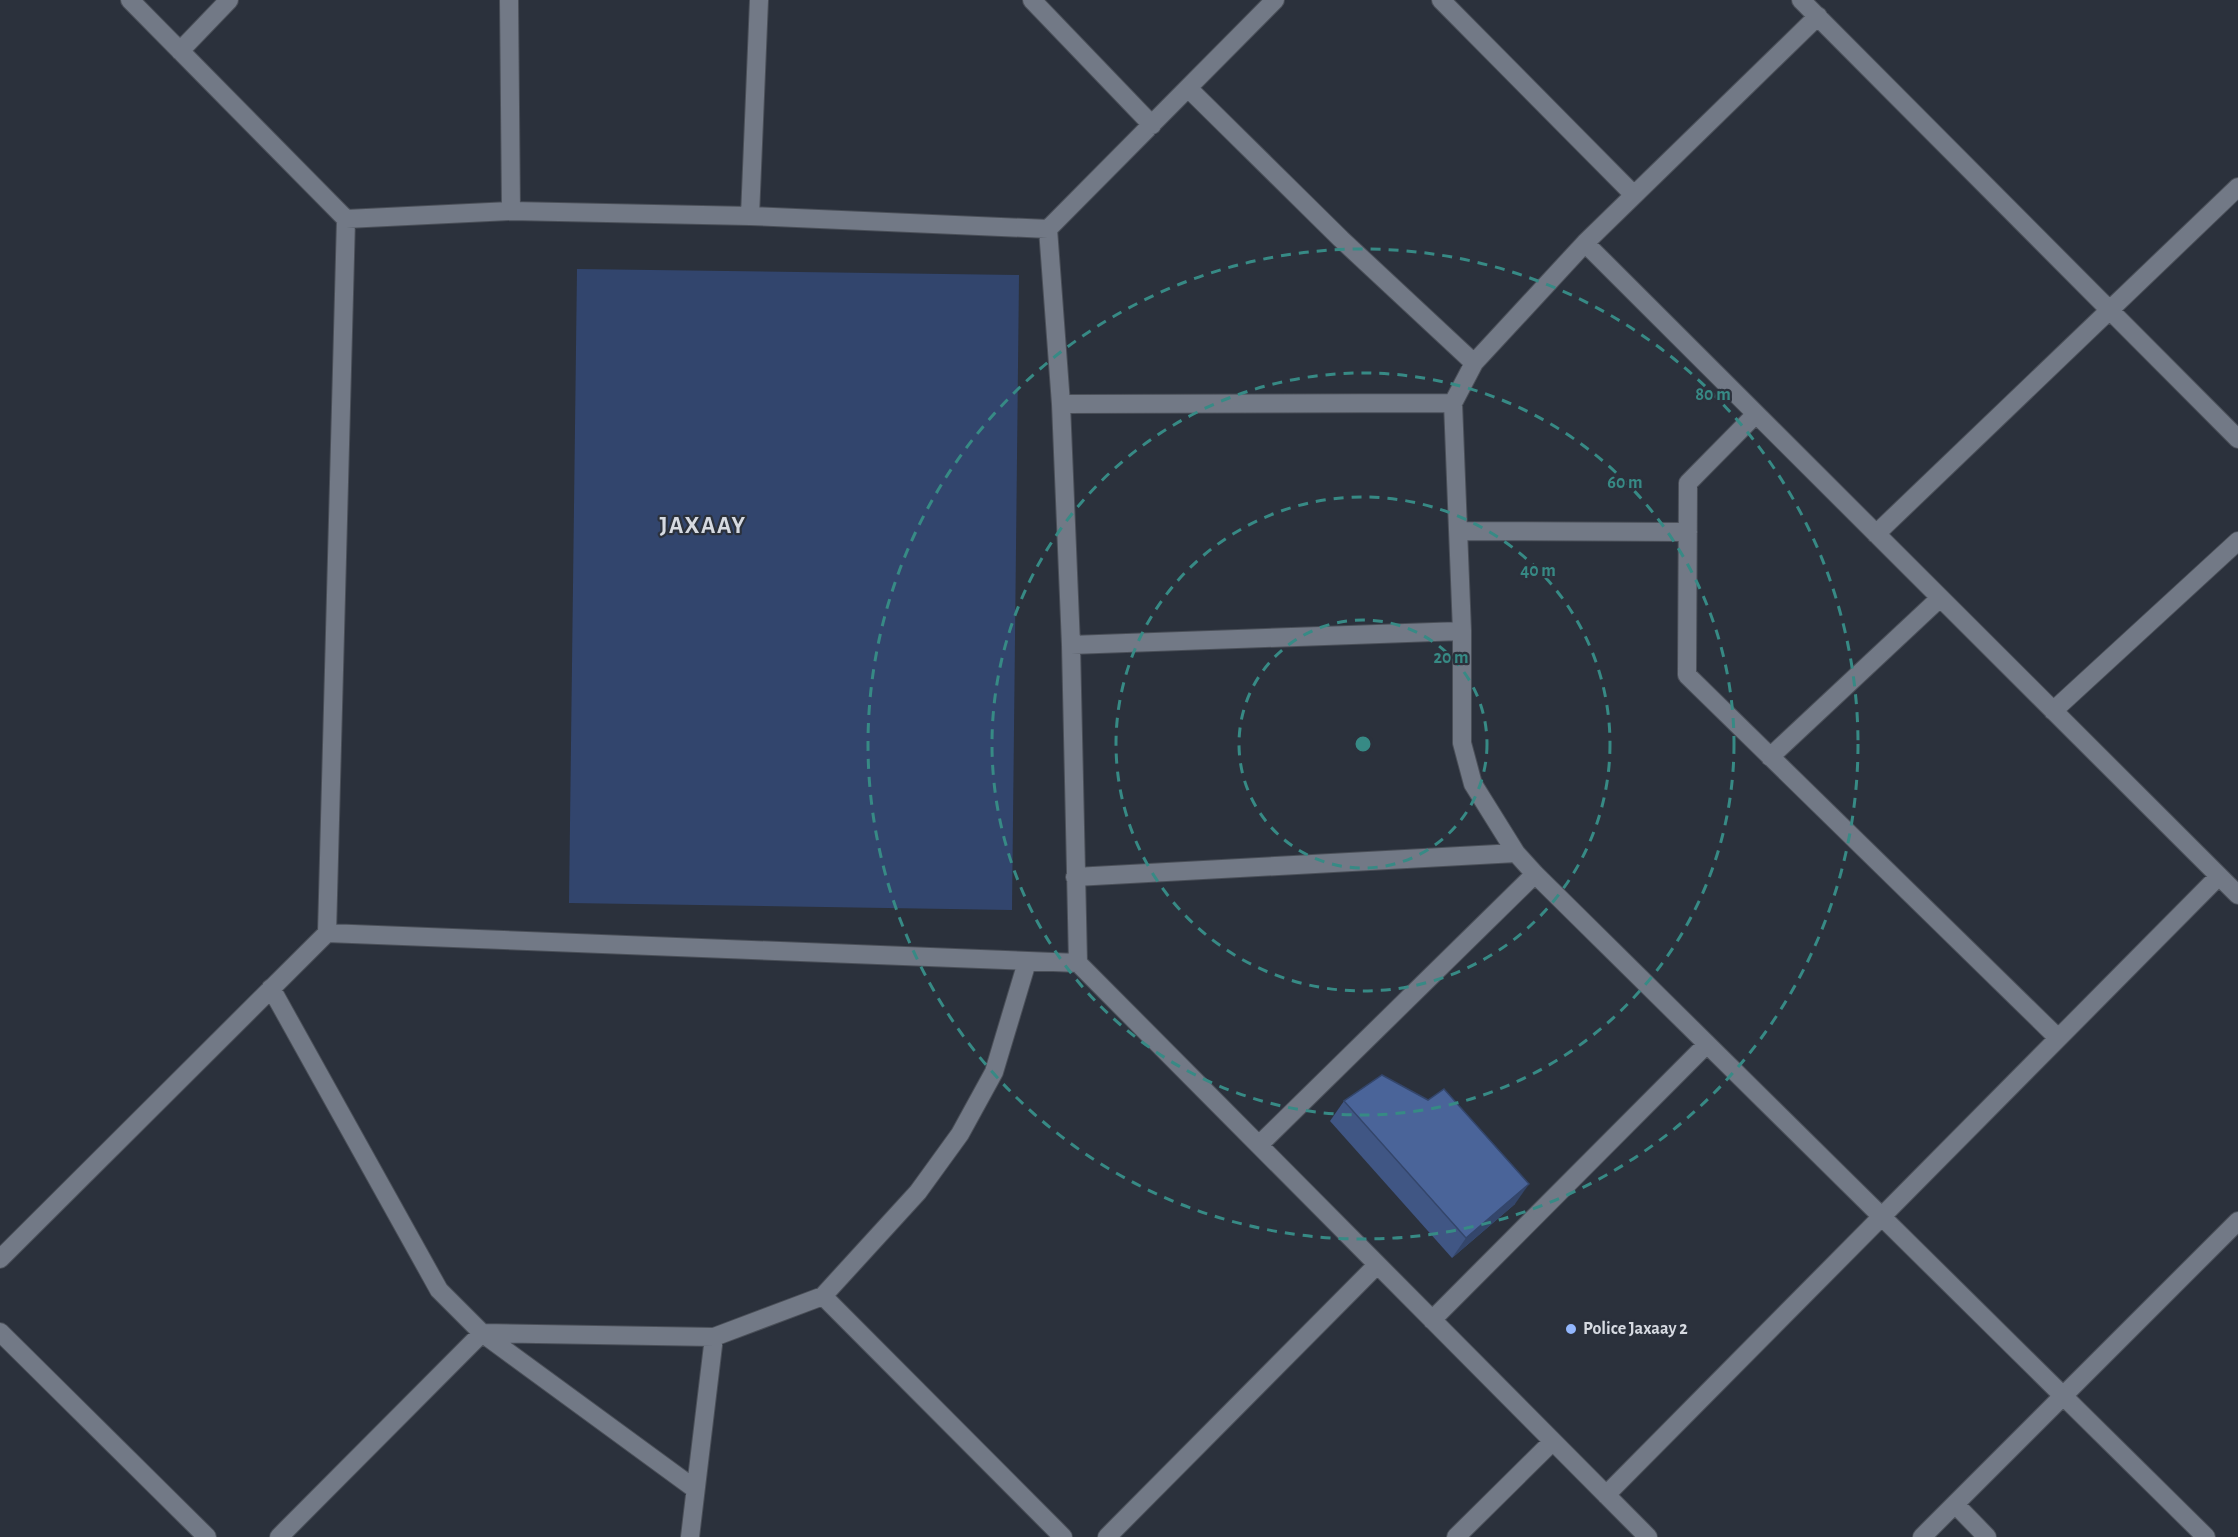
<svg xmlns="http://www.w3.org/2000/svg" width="2238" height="1537" font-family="'Alegreya Sans',sans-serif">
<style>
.green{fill:#32456d}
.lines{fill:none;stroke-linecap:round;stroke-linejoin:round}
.minor-casing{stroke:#4a4f58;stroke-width:20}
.minor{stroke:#727986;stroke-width:18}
.wall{fill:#405684}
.shaded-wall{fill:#34466b}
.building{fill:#4a6499;stroke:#34466b;stroke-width:1.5}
.ring{fill:none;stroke:#378a85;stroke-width:3;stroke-dasharray:10 8}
.poi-dot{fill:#93b7fd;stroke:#2b313c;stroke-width:2}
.labels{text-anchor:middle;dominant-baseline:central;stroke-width:4.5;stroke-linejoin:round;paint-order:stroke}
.poi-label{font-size:18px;font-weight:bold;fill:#d6dae1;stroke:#2b313c;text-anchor:start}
.district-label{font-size:24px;font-weight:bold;letter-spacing:1.5px;fill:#d6dae1;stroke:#2b313c}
.centre{fill:#378a85;stroke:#2b313c;stroke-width:3}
.ring-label{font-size:18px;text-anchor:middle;font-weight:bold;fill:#378a85;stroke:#2b313c;stroke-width:4.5;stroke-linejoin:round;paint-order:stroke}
</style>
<rect width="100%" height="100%" fill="#2b313c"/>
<!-- green -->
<path class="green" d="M577 269 1019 275 1012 910 569 903Z"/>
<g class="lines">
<!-- minor casing -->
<g class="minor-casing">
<path id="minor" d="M130 0 346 219 327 933 1078 963
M509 0 511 211
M1032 0 1152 125
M1441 0 1634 195
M1801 0 2238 439
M1818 16 1585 243 1474 363 1453 403 1462 631V743L1473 784 1516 853 1535 874 2206 1537
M180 51 229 0
M1188 88 1341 239 1474 363
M750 216 759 0
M346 219 511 211 750 216 1048 229 1275 0
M1048 229 1061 404 1071 645 1078 963 1648 1537
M1585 243 2238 895
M1061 404 1453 403
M1756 414 1688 483 1687 675 2058 1038
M1458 531 1688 532
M1876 534 2238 187
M1071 645 1462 631
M2053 711 2238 541
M1770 757 1940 598
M1075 877 1516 853
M271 988 439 1290 482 1333 695 1489
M1259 1145 1535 874
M0 1259 327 933
M823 1296 1063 1537
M1432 1320 1707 1044
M0 1332 207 1537
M1606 1495 2219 876
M1955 1504 1987 1537
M279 1537 482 1333 714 1337 823 1296 918 1192 960 1134 994 1072 1027 962
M690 1537 714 1337
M1107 1537 1377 1265
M1456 1537 1552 1442
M1922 1537 2238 1221"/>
</g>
<!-- minor -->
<use href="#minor" class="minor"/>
</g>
<!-- wall -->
<path class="wall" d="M1428 1100 1515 1204 1452 1258 1330 1121 1344 1101Z"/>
<!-- shaded-wall -->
<path class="shaded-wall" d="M1529 1184 1515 1204 1452 1258 1466 1238Z"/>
<!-- building -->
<path class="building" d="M1382 1075 1428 1100 1444 1089 1529 1184 1466 1238 1344 1101Z"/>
<!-- distance rings -->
<g class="ring">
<circle cx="1363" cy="744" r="124"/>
<circle cx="1363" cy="744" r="247"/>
<circle cx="1363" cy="744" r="371"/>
<circle cx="1363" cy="744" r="495"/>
</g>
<!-- markers -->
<circle class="poi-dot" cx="1571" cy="1329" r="6"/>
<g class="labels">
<!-- poi labels -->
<g class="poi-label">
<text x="1583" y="1329">Police Jaxaay 2</text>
</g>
<!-- district labels -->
<g class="district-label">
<text x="703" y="526">JAXAAY</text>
</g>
</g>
<circle cx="1363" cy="744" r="9" class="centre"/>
<g class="ring-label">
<text x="1713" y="400">80 m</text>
<text x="1625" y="488">60 m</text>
<text x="1538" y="576">40 m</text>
<text x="1451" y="663">20 m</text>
</g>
</svg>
